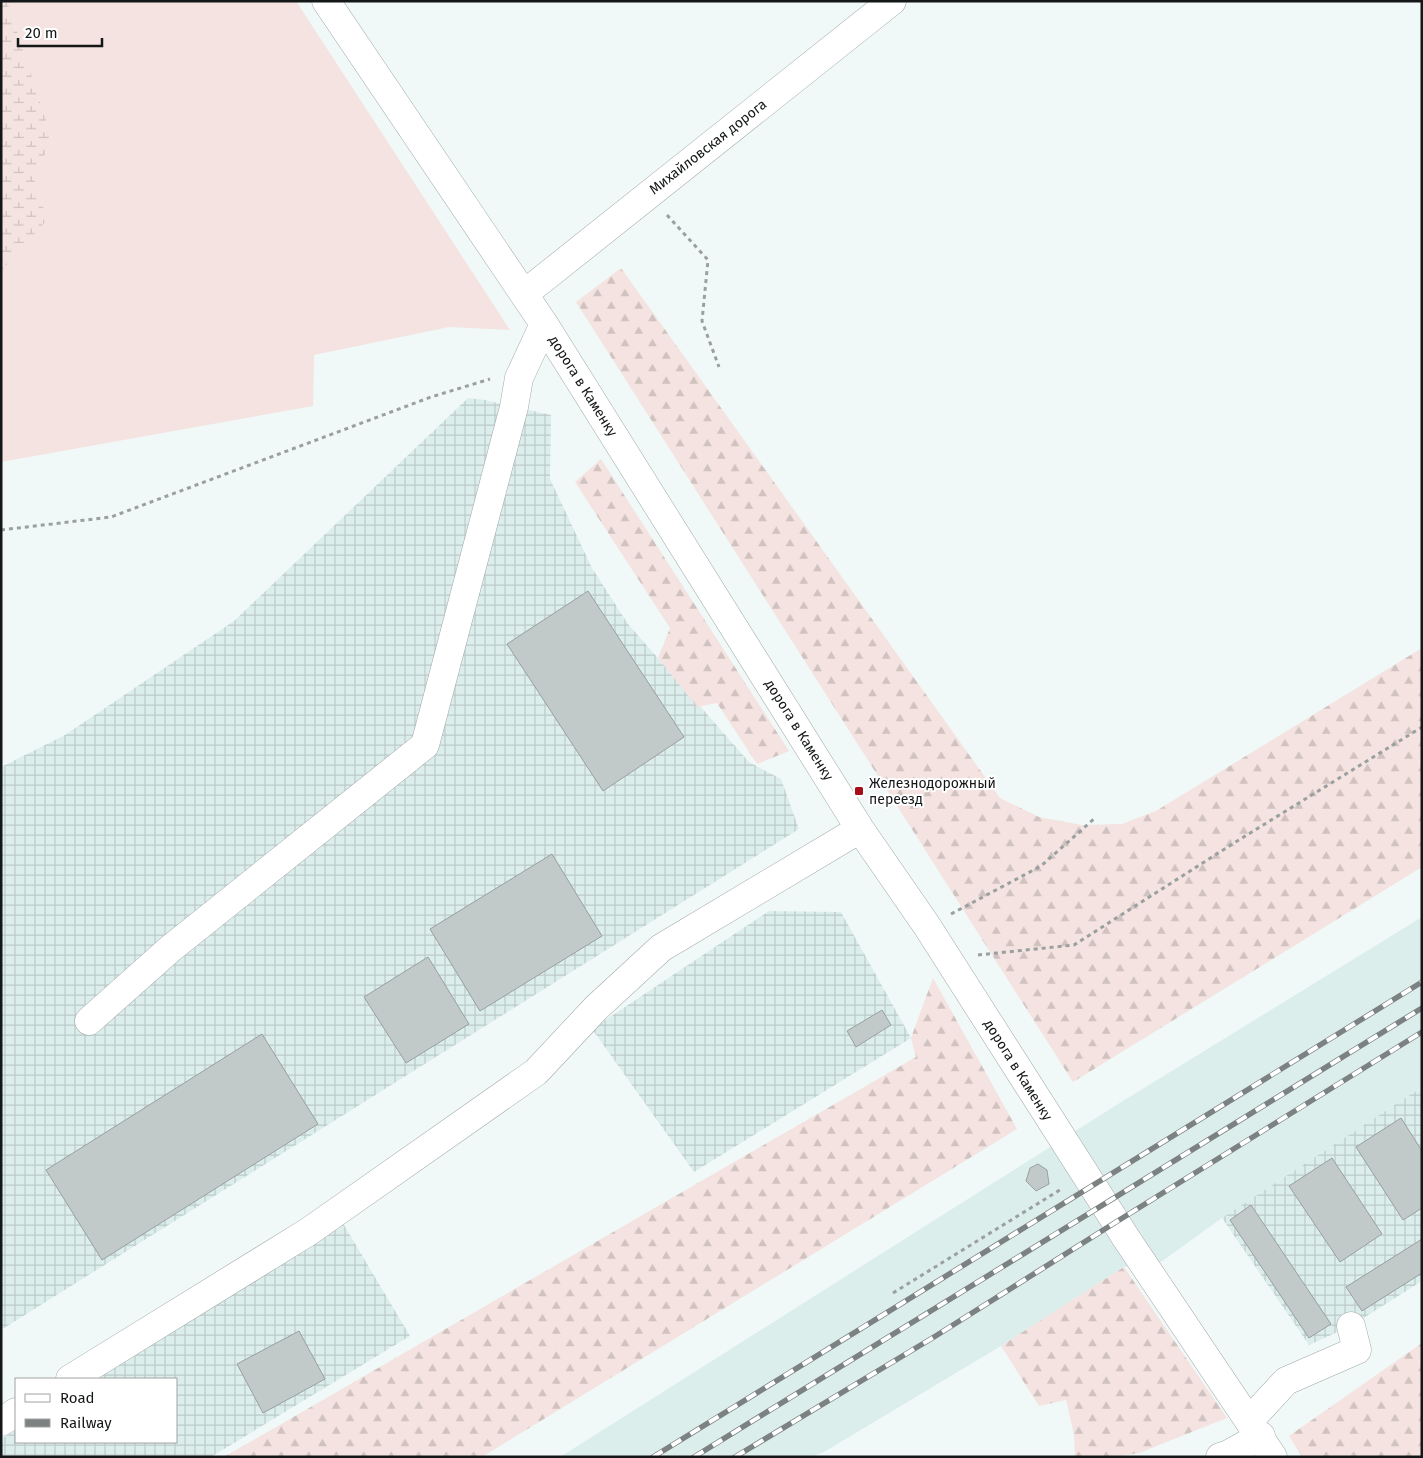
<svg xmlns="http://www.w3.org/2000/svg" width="1423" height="1458" font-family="'Fira Sans',sans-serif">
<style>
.built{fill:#dceeec}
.industrial{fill:url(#industrial-grid)}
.grass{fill:#f4e3e0}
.forest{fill:url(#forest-firs)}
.wetland{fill:url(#wetland-marsh)}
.building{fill:#c1cac9;stroke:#98a0a0}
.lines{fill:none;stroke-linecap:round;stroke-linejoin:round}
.minor-casing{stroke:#a1a9a8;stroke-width:29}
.path{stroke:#9aa0a0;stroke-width:3;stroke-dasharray:4 4;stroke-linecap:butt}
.minor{stroke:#fff;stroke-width:28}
.rail-casing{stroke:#7c8282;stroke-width:5.5}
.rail{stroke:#fff;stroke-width:4;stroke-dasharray:11;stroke-linecap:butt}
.poi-dot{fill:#a60f1a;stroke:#fff;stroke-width:2}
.labels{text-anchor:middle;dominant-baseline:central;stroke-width:4;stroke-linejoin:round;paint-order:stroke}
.street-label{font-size:14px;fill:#141717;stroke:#fff}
.poi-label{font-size:14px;fill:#141717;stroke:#fff;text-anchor:start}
</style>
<defs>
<pattern id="industrial-grid" width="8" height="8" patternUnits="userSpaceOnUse" patternTransform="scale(1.25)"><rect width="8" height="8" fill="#dceeec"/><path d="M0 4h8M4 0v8" fill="none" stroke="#bccbca"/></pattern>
<pattern id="forest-firs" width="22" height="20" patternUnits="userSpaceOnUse" patternTransform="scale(1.25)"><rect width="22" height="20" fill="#f4e3e0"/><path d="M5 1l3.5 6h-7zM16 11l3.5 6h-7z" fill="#d0c2bf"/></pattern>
<pattern id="wetland-marsh" width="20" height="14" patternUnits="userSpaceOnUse" patternTransform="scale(1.25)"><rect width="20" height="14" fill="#f4e3e0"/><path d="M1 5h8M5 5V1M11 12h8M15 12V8" fill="none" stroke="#d0c2bf"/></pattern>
</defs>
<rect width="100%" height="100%" fill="#f0f9f8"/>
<!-- built -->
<path class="built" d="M1422 917V1087L1222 1218 1161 1262 1124 1267 1001 1346 824 1452 811 1457H560L1118 1104Z"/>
<!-- industrial -->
<path class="industrial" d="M468 398 485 400 551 415 550 479 592 568 628 624 749 762 781 779 799 829 1 1330V767L65 735 234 621Z
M769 911 841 912 911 1038 694 1172 592 1029Z
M1422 1087V1281L1351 1326 1309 1345 1222 1218Z
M341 1220 410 1336 211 1457H1V1439L16 1430V1442H176V1379H94Z"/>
<!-- grass -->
<path class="grass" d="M7 1H296L510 330 449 327 314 355 313 406 1 462V271L46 220 33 174 53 141Z"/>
<!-- forest -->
<path class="forest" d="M621 268 1000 798 1039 817 1082 825 1122 824 1156 811 1422 648V867L1073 1082 576 302Z
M601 459 789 751 757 764 717 703 697 707 658 658 670 628 575 482Z
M933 978 1017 1129 482 1457H224L916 1057 911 1038Z
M1124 1267 1227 1418 1139 1453 1115 1457H1075L1074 1435 1066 1400 1039 1406 1001 1346Z
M1422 1343V1457H1302L1289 1436Z"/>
<!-- wetland -->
<path class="wetland" d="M1 1H7L53 141 33 174 47 220 1 271Z"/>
<!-- building -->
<path class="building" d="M588 591 684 737 603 791 507 644Z
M552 854 602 936 480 1011 430 929Z
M428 957 469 1024 406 1063 364 997Z
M882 1010 891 1025 856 1047 847 1031Z
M262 1034 318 1124 102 1260 46 1170Z
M1401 1118 1422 1151V1208L1403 1220 1356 1147Z
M1332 1158 1382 1234 1340 1262 1289 1186Z
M1038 1164 1047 1170 1049 1184 1036 1191 1026 1181 1030 1168Z
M1251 1205 1331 1324 1309 1338 1230 1220Z
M1422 1239V1273L1362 1311 1346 1287Z
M299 1331 325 1379 263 1413 237 1364Z"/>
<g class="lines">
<!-- minor casing -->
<g class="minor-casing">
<path id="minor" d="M326 1 544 324 860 829 927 926 1126 1238 1273 1457
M524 294 892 1
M89 1021 170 949 425 745 514 407 519 378 544 324
M70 1379 308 1232 536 1072 596 1008 661 948 860 829
M1250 1420 1286 1381 1357 1350 1351 1326
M1 1422 16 1412
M1220 1457 1229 1454 1261 1436"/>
</g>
<!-- path -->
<path class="path" d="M667 215 708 260 702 321 719 367
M1 530 111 517 431 397 490 379
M951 914 1041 866 1095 818
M978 955 1074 945 1234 843 1422 727
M893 1293 1063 1188"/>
<!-- minor -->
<use href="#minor" class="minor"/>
<!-- rail casing -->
<g class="rail-casing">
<path id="rail" d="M653 1457 1422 982
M694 1457 1422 1008
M735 1457 934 1337 1116 1222 1422 1032"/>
</g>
<!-- rail -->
<use href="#rail" class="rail"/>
</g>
<!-- markers -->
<rect class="poi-dot" x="854" y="786" width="10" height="10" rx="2.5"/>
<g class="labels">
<!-- street labels -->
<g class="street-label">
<text transform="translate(708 147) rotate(-38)">Михайловская дорога</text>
<text transform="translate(583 386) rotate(58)">дорога в Каменку</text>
<text transform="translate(799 730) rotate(58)">дорога в Каменку</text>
<text transform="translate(1018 1070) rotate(58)">дорога в Каменку</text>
</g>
<!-- poi labels -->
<g class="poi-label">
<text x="869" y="783">Железнодорожный<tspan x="869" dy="16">переезд</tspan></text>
</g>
</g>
<!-- border -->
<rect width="1423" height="1458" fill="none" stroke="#141717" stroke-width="5"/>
<!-- legend -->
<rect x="15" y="1378" width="162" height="65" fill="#ffffff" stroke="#a1a2a2"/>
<rect x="25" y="1394" width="25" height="8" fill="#ffffff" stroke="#a1a2a2"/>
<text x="60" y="1403" font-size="15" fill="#141717">Road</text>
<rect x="25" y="1419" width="25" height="8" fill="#7c8282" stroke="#a1a2a2"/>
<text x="60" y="1428" font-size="15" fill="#141717">Railway</text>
<!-- scale -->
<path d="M18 38v8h84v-8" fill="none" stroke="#141717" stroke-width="2.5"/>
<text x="25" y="38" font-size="15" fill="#141717" stroke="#ffffff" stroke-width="4" paint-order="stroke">20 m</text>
</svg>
